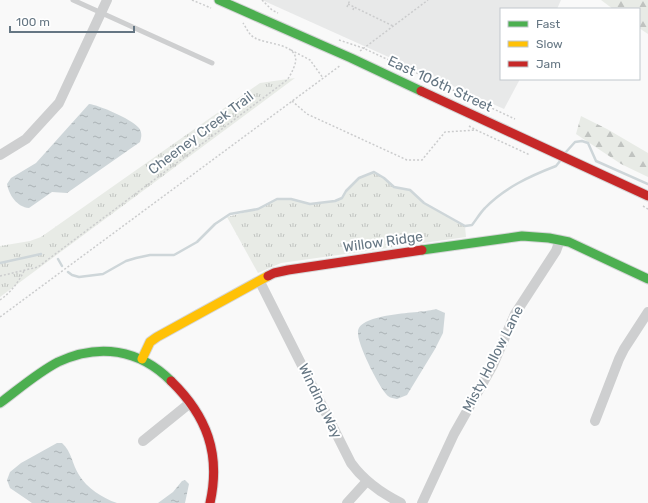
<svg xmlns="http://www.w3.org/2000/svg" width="648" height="503" font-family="Rubik,sans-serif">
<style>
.built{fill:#e8e9e9}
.forest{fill:url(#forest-firs)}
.park{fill:url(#park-tufts)}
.water{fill:url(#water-ripples)}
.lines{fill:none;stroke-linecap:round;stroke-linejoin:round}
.stream{stroke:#ced6d9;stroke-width:2.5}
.fast-casing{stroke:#d5d6d7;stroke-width:11}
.slow-casing{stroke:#d5d6d7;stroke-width:11}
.jam-casing{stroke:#d5d6d7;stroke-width:11}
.path{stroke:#cbcccd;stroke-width:1.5;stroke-dasharray:2 2;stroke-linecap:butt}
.lane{stroke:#cecfd0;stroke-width:5}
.street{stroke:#cecfd0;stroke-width:10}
.fast{stroke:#4caf50;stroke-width:9}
.slow{stroke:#ffc107;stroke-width:9}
.jam{stroke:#c62828;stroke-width:9}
.labels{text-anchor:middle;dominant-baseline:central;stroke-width:4;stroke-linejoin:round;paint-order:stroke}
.street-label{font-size:14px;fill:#657683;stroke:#fff}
</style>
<defs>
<pattern id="forest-firs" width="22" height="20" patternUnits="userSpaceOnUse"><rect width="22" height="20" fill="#e8ebe6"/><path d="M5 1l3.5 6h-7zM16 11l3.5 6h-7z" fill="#c0c3c0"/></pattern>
<pattern id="park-tufts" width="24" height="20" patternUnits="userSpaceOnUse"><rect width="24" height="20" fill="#e8ebe6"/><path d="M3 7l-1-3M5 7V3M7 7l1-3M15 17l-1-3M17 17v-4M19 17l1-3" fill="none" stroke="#c0c3c0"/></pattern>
<pattern id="water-ripples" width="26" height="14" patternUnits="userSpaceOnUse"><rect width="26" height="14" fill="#ced6d9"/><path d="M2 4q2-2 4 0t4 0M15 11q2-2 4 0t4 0" fill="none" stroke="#abb2b5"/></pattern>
</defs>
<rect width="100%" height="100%" fill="#f9f9f9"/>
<!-- built -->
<path class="built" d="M262 0H561L557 9H501V79H520L504 109Z"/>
<!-- forest -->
<path class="forest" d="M601 0H648V34L639 28V9H613Z
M581 116 607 129 648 153V177L621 164 576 134Z"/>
<!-- park -->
<path class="park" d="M295 78 0 297V246L30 241 41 237 260 83Z
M374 172 384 178 394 187 410 190 424 203 465 226 466 237 281 263 258 273 227 217 258 209 277 199H291L310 204 335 201 342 198 346 191 359 178Z"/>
<!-- water -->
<path class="water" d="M89 104C99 105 131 119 138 127 142 131 142 136 140 142L67 193 52 192 29 208C17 207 9 195 7 184L11 178 36 163Z
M436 309 445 313 443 333 435 349 407 395 397 399C394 398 390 398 388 396 383 392 373 373 370 367 366 358 358 342 358 333 357 312 421 314 436 309Z
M57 443H62C72 452 72 464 79 475 87 488 102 498 117 503H32L10 488 7 480 10 472 21 463Z
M185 480 189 484 185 503H158L173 492 182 481Z"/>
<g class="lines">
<!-- stream -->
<path class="stream" d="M566 152 575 142 582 141 588 143 596 161 648 184
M58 259 62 266
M0 263 41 254
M68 272 72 275 79 277 103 274 126 261 136 258 150 255H174L197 242 215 224 230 214 258 209 277 199H291L310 204 335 201 342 198 346 191 359 178 374 172 384 178 394 187 410 190 424 203 465 226 472 225C476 220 480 213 485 208 504 188 530 176 556 166L560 161"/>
<!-- fast casing -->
<g class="fast-casing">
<path id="fast" d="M219 0 351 58 421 91
M422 250 522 236 549 238 569 242 648 279
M0 403C19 389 37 373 58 362 99 343 139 349 171 381"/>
</g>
<!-- slow casing -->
<g class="slow-casing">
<path id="slow" d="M142 359 150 342 157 337 268 276"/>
</g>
<!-- jam casing -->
<g class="jam-casing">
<path id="jam" d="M421 91 648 196
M268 276 274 273 288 270 422 250
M171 381C207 416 221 454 210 503"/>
</g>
<!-- path -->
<path class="path" d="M192 0 211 8
M262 0 272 10 278 13
M348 4 354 7
M347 7 350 0
M353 10 354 7 393 26
M339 40 363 48 515 119
M291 50 310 60 323 78
M360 51 428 0
M292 101 307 114 407 160H422L445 132 476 130
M469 126 476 130 530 155
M643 206 648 209
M0 276 38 267 287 80C290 76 292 72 294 67 304 43 267 45 255 38 249 35 247 29 243 23
M0 300C11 292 18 283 24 271
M0 317 341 65"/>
<!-- lane -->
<path class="lane" d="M73 0 212 63"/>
<!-- street -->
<path class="street" d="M0 155 26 139 59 103 107 0
M260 282 351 463C364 481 381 493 401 503
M595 421 619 359 624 349 648 312
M143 441 190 403
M347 503 367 481
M422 503 454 434 493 365 515 314 556 251 560 240"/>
<!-- fast -->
<use href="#fast" class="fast"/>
<!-- slow -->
<use href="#slow" class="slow"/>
<!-- jam -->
<use href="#jam" class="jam"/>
</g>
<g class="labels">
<!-- street labels -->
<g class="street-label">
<text transform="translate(440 84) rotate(25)">East 106th Street</text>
<text transform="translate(201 133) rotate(-37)">Cheeney Creek Trail</text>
<text transform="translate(383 242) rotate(-8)">Willow Ridge</text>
<text transform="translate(493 359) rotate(-63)">Misty Hollow Lane</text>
<text transform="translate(320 401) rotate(64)">Winding Way</text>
</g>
</g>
<!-- legend -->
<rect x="500" y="8" width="140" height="72" fill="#ffffff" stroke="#c1c8cd"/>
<rect x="508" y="21" width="20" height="6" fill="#4caf50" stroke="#c1c8cd"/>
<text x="536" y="28" font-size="12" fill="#657683">Fast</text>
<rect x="508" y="41" width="20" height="6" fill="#ffc107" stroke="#c1c8cd"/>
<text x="536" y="48" font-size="12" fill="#657683">Slow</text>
<rect x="508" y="61" width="20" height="6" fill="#c62828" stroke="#c1c8cd"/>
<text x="536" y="68" font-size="12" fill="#657683">Jam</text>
<!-- scale -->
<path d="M10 26v6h124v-6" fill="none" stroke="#657683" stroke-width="2"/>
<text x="16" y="26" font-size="12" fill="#657683" stroke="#ffffff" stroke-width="3" paint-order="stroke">100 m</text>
</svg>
